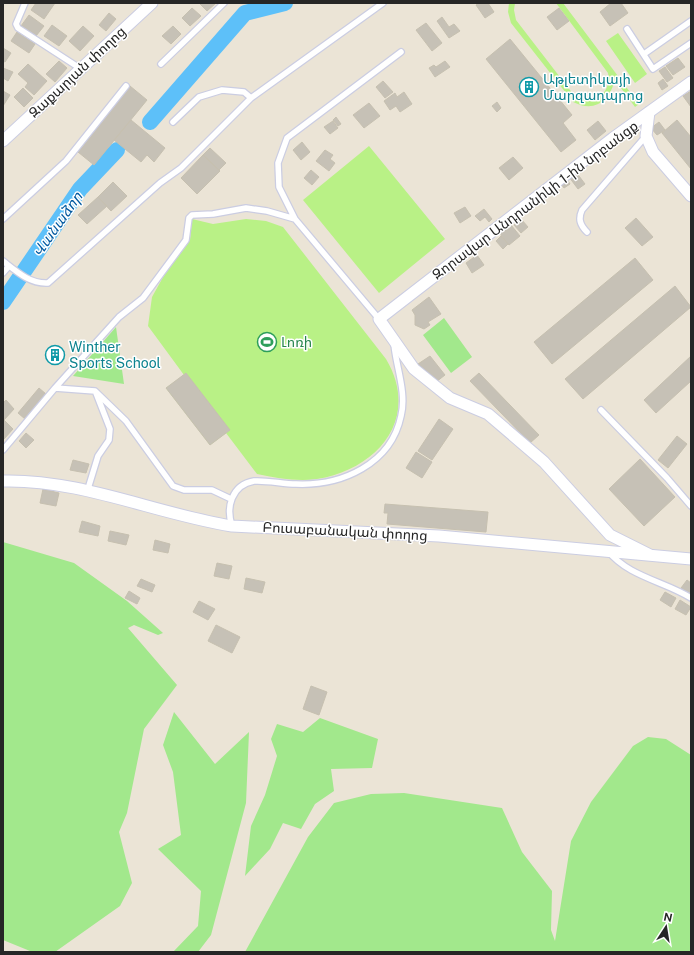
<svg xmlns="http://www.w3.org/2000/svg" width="694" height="955" font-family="'Public Sans','Noto Sans Armenian',sans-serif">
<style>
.green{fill:#a2e88c}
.pitch{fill:#b9f186}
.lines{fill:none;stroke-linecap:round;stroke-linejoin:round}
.river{stroke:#5dc0f9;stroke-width:16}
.building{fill:#c6c1b6;stroke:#c6c0b0}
.lane-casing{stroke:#cbcde2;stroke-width:8}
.street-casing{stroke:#cbcde2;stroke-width:13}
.lane{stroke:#fff;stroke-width:5.5}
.street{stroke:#fff;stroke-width:11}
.labels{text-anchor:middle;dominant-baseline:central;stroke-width:3;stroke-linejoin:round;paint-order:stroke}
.street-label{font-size:14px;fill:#262626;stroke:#fff}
.culture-label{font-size:14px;fill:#0d838f;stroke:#fff;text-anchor:start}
.leisure-label{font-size:14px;fill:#27864d;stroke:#fff;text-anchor:start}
.water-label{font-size:15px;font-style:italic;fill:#0159a0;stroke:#fff}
</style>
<rect width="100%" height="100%" fill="#ebe4d6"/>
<!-- green -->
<path class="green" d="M444 318 472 357 451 373 423 335Z
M116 327 124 384 73 376Z
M3 542 74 563 127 601 163 633 158 635 134 625 128 628 177 685 144 729 127 813 119 832 132 883 120 906 55 952 30 951 3 940Z
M174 712 215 764 249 732 246 803 211 935 198 952H173L198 926 201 891 158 849 181 835 173 772 163 745Z
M320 718 378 739 372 768 331 769 334 791 315 804 301 829 283 823 270 849 245 876 251 826 265 795 277 756 271 739 277 724 303 732Z
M648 737 666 739 691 755V952H245L308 837 334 803 371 794 404 793 502 808 522 852 552 891 551 930 555 941 571 841 591 802 633 746Z"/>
<!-- pitch -->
<path class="pitch" d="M509 3H515L514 10 516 20 573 94C591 106 612 96 608 73L556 3H563L639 104 635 107 615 80C609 101 595 113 573 102L511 23 508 12Z
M618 33 647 74 635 83 606 41Z
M369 146 445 239 379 293 303 200Z
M192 219 213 224 246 219 266 221 283 227 386 359C421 418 378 469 317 479 297 482 277 478 257 474L226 433 210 445 166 388 184 375 148 326 152 297 172 261 190 240Z"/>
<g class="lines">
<!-- river -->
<path class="river" d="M150 122 245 13 285 3
M3 302 80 189 117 150"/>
</g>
<!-- building -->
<path class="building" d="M36 3H55L44 19 31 10Z
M199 3H216L207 11Z
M479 3H488L494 12 485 18 476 5Z
M611 3H621L628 13 610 26 600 12Z
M192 8 201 16 190 26 182 18Z
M559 8 569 21 557 30 547 17Z
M109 13 116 19 106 31 99 25Z
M29 15 44 26 36 36 21 26Z
M442 17 449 27 454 24 460 31 449 38 437 21Z
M426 23 442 43 432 51 416 30Z
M52 25 67 36 59 46 44 36Z
M83 26 94 36 80 51 69 41Z
M173 26 181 34 171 44 162 36Z
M17 32 35 44 29 53 11 41Z
M510 39 572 115 563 123 576 140 561 152 486 59Z
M3 48 11 53 5 62 3 61Z
M678 58 685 67 673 75 666 66Z
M59 61 67 68 55 82 46 74Z
M445 61 450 67 435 77 429 68 434 65 436 67Z
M28 64 47 81 34 95 25 87 28 83 18 74Z
M665 67 673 78 667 82 659 71Z
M3 68 13 72 8 81 3 78Z
M663 79 668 86 662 90 658 83Z
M383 81 393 92 385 98 376 87Z
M130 86 147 100 94 165 78 152Z
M23 88 33 98 24 107 14 97Z
M3 91 10 95 3 106Z
M691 91V107L683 96Z
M404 92 412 104 400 112 396 106 390 110 384 101 395 93 397 97Z
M497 102 501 108 497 112 492 106Z
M369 103 380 116 364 128 353 115Z
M336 117 341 124 338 126 333 120Z
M131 120 165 148 154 162 147 155 141 162 114 140Z
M677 120 691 137V169L662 133Z
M333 121 338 128 330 134 324 127Z
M598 121 606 131 595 140 587 130Z
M659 122 665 130 657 135 651 128Z
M302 142 310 152 301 160 293 150Z
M210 148 226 163 219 170 203 155Z
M325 150 333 155 330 159 335 163 329 171 316 161Z
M203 155 220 171 197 194 181 178Z
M513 157 523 168 509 180 499 168Z
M311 170 319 177 312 185 304 178Z
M576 172 585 184 578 189 569 177Z
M567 179 570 184 564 188 561 184Z
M113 182 127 196 111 211 98 197Z
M98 197 107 206 87 224 78 215Z
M465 207 471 216 460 223 454 213Z
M484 209 492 219 489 222 485 217 480 221 475 216Z
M636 218 653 237 642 246 625 228Z
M521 219 528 227 521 233 514 225Z
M511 225 520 236 509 245 500 234Z
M501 236 508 244 503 249 496 241Z
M477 255 484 265 472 273 466 263Z
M635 258 653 280 552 364 534 342Z
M675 286 691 307 583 399 565 379Z
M429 297 441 314 428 322 430 325 424 329 415 325V315L412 310Z
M58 346 65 352 53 365 46 358Z
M430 356 445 375 436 382 418 364Z
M691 356V381L656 413 644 400Z
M186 373 230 430 210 445 166 388Z
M479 373 539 435 530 443 470 381Z
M39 388 46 394 25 419 18 413Z
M6 400 14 409 4 420 13 429 4 439 3 403Z
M439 419 453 429 432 460 418 451Z
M26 433 34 440 26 448 19 441Z
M677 436 687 444 668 468 658 460Z
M416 452 432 462 422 478 406 468Z
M640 459 675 497 644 526 609 489Z
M73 460 89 464 86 473 70 470Z
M43 489 59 493 56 506 40 503Z
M385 504 488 512 486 532 387 524 388 513H384Z
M82 521 100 526 98 536 79 532Z
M110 531 129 535 126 545 108 541Z
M155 540 170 544 168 553 153 550Z
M217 563 232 566 229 579 214 576Z
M246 578 265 582 262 593 244 589Z
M141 579 155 585 152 592 137 586Z
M687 580 691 583V595L681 588Z
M129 591 140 598 137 604 125 598Z
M665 592 676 598 671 607 660 600Z
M680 600 691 607 686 615 675 609Z
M199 601 215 609 208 620 193 612Z
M216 625 240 637 232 653 208 641Z
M311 686 327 692 319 715 303 709Z"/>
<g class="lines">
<!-- lane casing -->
<g class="lane-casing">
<path id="lane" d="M25 3 16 24 18 28 81 69
M627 29 653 69 691 43
M644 54 691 21
M161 64 224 3
M173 122 199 97 222 90 244 92 251 98
M3 219 66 161 126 86
M295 219 279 187 278 163 287 138 401 52
M587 232C580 225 578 219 582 210L646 136
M3 261C17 272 30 284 48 283L160 183 181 168 251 98 383 3
M3 273 9 266
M55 388 119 317 143 298 186 240 189 218 192 215 213 214 246 208 267 211 295 219 379 319
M601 410 667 478 691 506
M3 450 55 388 95 391 126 421 173 486 184 490H212L231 499
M87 492 98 456 109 440 110 429 96 393
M232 526C226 508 231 485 254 481 267 480 283 484 296 484 342 486 391 464 401 416 407 393 396 367 394 344
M608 551C629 577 664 581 691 598"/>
</g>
<!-- street casing -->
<g class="street-casing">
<path id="street" d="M649 112 646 136 653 152 691 196
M3 141 152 3
M3 481C81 479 156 514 232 526L439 536 691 559
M650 555 610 535 544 462 488 414 450 398 414 369 379 319 613 138 691 82"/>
</g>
<!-- lane -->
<use href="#lane" class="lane"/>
<!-- street -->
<use href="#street" class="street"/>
</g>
<!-- icons -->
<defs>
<g id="building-ring" transform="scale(1)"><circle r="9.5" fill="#fff" stroke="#0f9aa8" stroke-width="1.5"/><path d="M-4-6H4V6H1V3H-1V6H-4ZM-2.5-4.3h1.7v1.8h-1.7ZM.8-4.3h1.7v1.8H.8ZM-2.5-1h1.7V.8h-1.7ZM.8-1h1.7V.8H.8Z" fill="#0f9aa8"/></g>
<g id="stadium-ring" transform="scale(1)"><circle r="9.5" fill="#fff" stroke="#2e9e5b" stroke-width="1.5"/><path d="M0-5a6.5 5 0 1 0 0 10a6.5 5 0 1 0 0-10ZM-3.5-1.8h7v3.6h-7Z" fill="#2e9e5b"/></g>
</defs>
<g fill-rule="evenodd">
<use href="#building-ring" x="529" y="87"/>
<use href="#stadium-ring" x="267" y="342"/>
<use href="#building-ring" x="55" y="355"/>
</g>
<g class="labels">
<!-- street labels -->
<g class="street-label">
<text transform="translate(77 72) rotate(-43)">Զաքարյան փողոց</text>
<text transform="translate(535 200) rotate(-37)">Զորավար Անդրանիկի 1-ին նրբանցք</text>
<text transform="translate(345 531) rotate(3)">Բուսաբանական փողոց</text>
</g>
<!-- culture labels -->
<g class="culture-label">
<text x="543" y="79">Աթլետիկայի<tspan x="543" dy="16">Մարզադպրոց</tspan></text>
<text x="69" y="347">Winther<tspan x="69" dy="16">Sports School</tspan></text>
</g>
<!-- leisure labels -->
<g class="leisure-label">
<text x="281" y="342">Լոռի</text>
</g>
<!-- water labels -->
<g class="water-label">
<text transform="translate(57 224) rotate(-55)">Վանաձոր</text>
</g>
</g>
<!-- border -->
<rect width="694" height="955" fill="none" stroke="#262626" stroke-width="8"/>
<!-- north arrow -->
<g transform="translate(666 927) rotate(12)" stroke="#ffffff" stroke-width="3" paint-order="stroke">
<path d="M0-3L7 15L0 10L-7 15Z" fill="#262626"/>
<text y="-6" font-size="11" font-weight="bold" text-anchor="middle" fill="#262626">N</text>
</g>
</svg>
